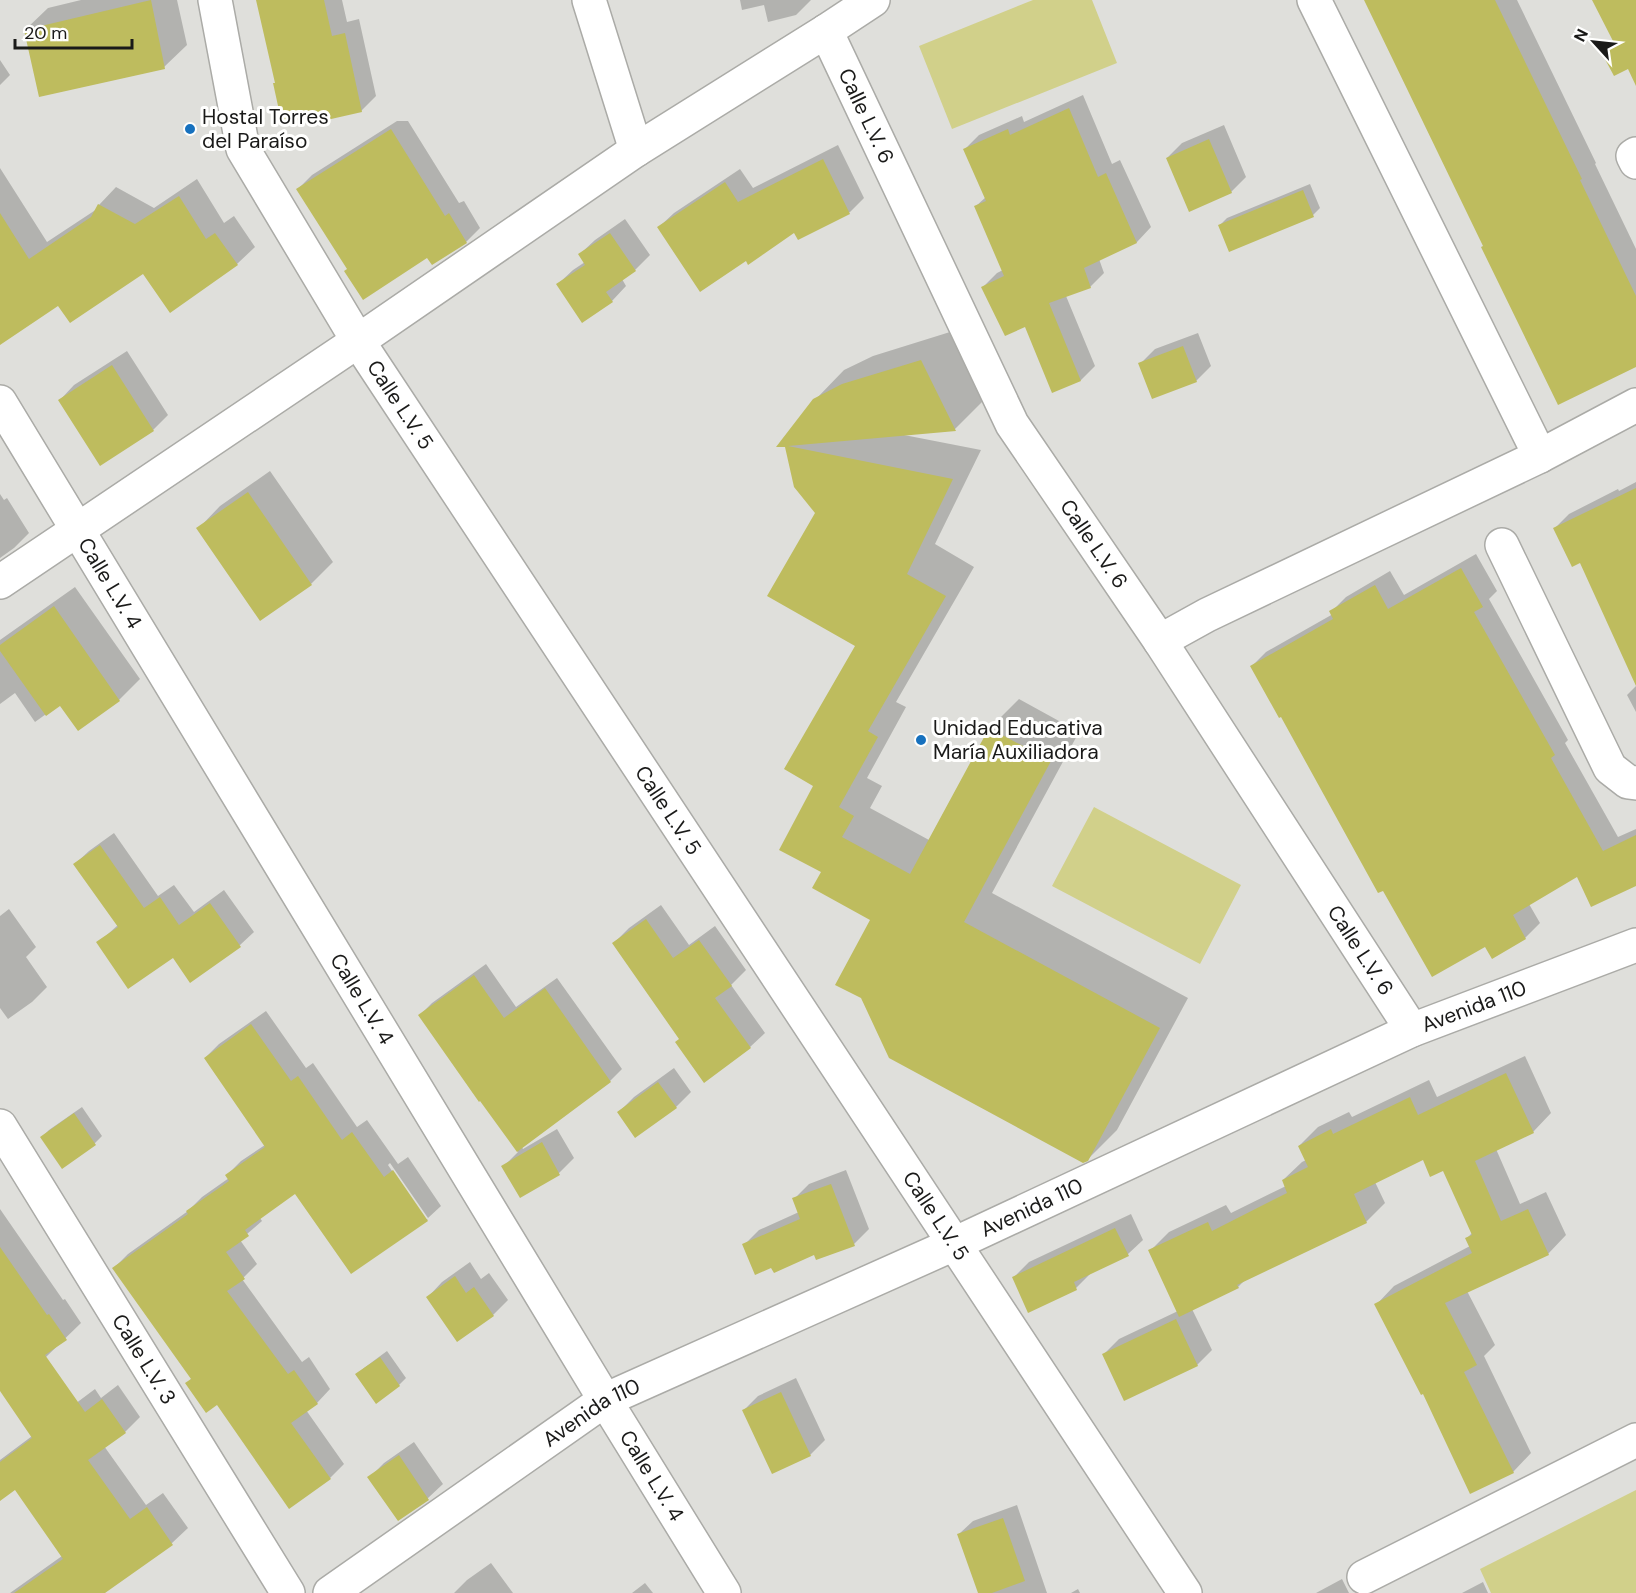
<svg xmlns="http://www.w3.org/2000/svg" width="1636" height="1593" font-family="'DM Sans',sans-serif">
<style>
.green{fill:#d1d08a}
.shadow{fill:#0003}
.building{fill:#bebc5e}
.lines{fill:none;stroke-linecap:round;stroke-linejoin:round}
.minor-casing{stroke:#ababa7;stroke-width:36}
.minor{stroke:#fff;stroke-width:33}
.poi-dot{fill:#1771be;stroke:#fffffe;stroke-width:2}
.labels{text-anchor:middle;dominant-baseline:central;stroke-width:6;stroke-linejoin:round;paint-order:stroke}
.street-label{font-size:21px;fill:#1a1a19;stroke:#fffffe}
.poi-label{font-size:21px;fill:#1a1a19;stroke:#fffffe;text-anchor:start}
</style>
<rect width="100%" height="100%" fill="#dfdfdb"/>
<!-- green -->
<path class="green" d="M1033 0H1092L1117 63 952 129 919 46Z
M1094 807 1241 885 1200 964 1052 886Z
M1636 1490V1593H1491L1480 1569Z"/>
<!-- shadow -->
<path class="shadow" d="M81 0H177L187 45 164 67 25 30 48 8Z
M258 0H342L347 22 359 19 376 96 361 111 309 116 277 81Z
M740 0H811L796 15 768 22 764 5 742 10Z
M1365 0H1517L1596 163 1595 164 1636 249V365L1485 246Z
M0 60 10 75 0 85Z
M1083 95 1112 164 1120 160 1151 227 1137 242 1099 259 1104 273 1090 287 1066 296 1095 366 1081 380 1053 391 1026 325 983 287 997 273 1003 270 976 206 986 197 965 149 979 135 1022 116 1024 122Z
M397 121H408L459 203 464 201 480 228 466 242 349 268 298 189 312 175Z
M1224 125 1246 177 1231 192 1167 158 1182 143Z
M838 145 864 198 850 212 798 238 795 231 746 259 659 227 674 213 740 169 753 188Z
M0 168 47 242 97 209 99 205 116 187 154 208 197 179 224 223 234 216 255 247 237 264 143 272 58 304 0 343Z
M1310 184 1320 208 1313 215 1220 225 1227 218Z
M625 219 650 255 635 270 622 279 626 286 612 301 558 284 573 270 585 262 580 254 595 240Z
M950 332 984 400 955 429 904 435 981 450 935 544 974 567 896 702 906 707 867 778 882 786 870 808 929 840 990 728 1019 699 1079 732 992 893 1188 998 1117 1130 1087 1160 872 919 823 871 815 785 857 646 817 512 786 445 815 400 844 370 873 356Z
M1198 333 1211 366 1196 381 1140 364 1155 349Z
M127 351 168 415 153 430 60 400 74 385Z
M270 471 333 562 311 584 261 619 198 529 220 506Z
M1636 482V682L1581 561 1554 529 1569 514 1618 489 1619 491Z
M0 494 4 500 7 498 29 533 14 548 0 558Z
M1476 554 1497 591 1489 599 1568 740 1565 743 1618 837 1636 829V884L1578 875 1529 904 1540 923 1525 938 1486 945 1282 715 1252 666 1266 652 1333 614 1331 612 1346 597 1390 571 1404 595Z
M75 587 140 679 119 700 78 729 60 704 35 722 15 693 0 704V640Z
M1636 686V712L1627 695Z
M114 833 158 896 174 885 194 912 224 890 254 932 240 945 173 956 98 943 118 925 75 864 89 851Z
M661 905 689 945 715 926 746 970 731 985 765 1033 750 1047 681 1039 614 943 629 928Z
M9 909 36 947 26 957 47 987 32 1002 8 1019 0 1008V916Z
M486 964 516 1007 557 978 622 1069 610 1081 522 1147 523 1149 557 1129 574 1158 559 1173 520 1196 503 1167 518 1152 420 1015 432 1003Z
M266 1011 306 1068 313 1063 357 1127 367 1120 398 1164 408 1157 441 1206 428 1218 390 1163 388 1165 425 1219H428L351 1272 296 1192 260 1218 262 1221 240 1240 257 1264 242 1279 302 1362 309 1357 330 1389 317 1403 306 1410 344 1464 330 1478 187 1383 192 1378 114 1268 128 1254 188 1211 202 1197 229 1178 227 1175 241 1161 265 1145 205 1058 219 1044Z
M1525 1056 1551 1113 1533 1132 1496 1149 1520 1204 1546 1192 1566 1235 1548 1254 1467 1291 1495 1345 1484 1356 1531 1453 1513 1472 1423 1392 1376 1305 1394 1286 1470 1246 1467 1238 1473 1232 1444 1169 1424 1158 1375 1182 1385 1203 1366 1222 1246 1279 1238 1287 1192 1309 1212 1350 1197 1365 1104 1354 1119 1339 1178 1311 1150 1251 1169 1232 1226 1205 1231 1213 1286 1186 1283 1180 1302 1162 1306 1160 1299 1146 1318 1127 1349 1112 1352 1117 1429 1080 1437 1097Z
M674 1068 691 1092 676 1107 619 1112 634 1097Z
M82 1107 102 1136 95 1143 62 1167 42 1137 49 1130Z
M846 1170 869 1229 854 1244 815 1253 744 1245 759 1230 799 1212 794 1199 809 1184Z
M0 1209 63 1300 65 1299 81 1323 46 1357 0 1345Z
M1131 1214 1143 1240 1128 1254 1091 1273 1076 1288 1029 1311 1014 1277 1029 1262Z
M470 1262 481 1279 489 1273 508 1300 493 1315 428 1297 442 1282Z
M387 1351 406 1378 399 1385 357 1375 364 1368Z
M796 1378 825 1440 810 1455 743 1411 758 1396Z
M118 1385 140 1417 125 1432 104 1446 146 1505 163 1493 188 1528 172 1543 102 1593H10L62 1556 15 1488 0 1489V1460L95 1389 101 1398Z
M414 1442 443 1484 428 1498 398 1519 369 1478 384 1463Z
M1017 1505 1047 1593H979L959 1534 973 1521Z
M491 1563 513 1593H454L467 1580Z
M1342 1579 1349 1593H1316Z
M1483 1582 1488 1593H1462Z
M645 1583 653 1593H632Z
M1078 1589 1080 1593H1071Z"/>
<!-- building -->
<path class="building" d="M151 0 165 69 39 97 24 30Z
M256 0H324L332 36 345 33 362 112 309 124 307 118 282 124 273 83H275Z
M1364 0H1495L1582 179 1580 180 1636 296V367L1558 405 1481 247 1483 246Z
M1592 0H1636V86L1628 69 1614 76 1599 48 1613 41Z
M1069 108 1098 177 1106 173 1137 243 1084 268 1091 288 1049 303 1081 381 1052 393 1025 327 1005 336 981 287 1004 276 974 206 986 201 963 149 1008 129 1010 135Z
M391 129 445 216 449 213 467 243 432 265 427 258 363 300 344 271 347 269 296 189Z
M1209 139 1232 193 1189 212 1166 158Z
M823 159 850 214 798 240 794 233 748 265 746 261 700 292 657 227 725 182 738 202Z
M1303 190 1314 217 1229 252 1218 225Z
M179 196 206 239 215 233 238 265 170 313 143 274 70 323 58 306 0 345V213L29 259 91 217 98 204 135 224Z
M610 233 636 271 606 292 613 302 582 323 556 284 585 265 578 254Z
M1183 346 1197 382 1152 399 1138 363Z
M921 360 956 431 788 446 953 479 907 574 946 596 868 731 878 737 839 807 854 816 842 837 910 874 989 728 1051 761 964 922 1160 1028 1088 1161 1083 1163 889 1058 861 998 835 985 870 920 812 888 821 872 779 850 813 786 784 769 855 646 767 596 815 513 794 487 785 447H776L813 399 842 384Z
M112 365 154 431 100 466 58 400Z
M1636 488V686L1580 563 1572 567 1553 528Z
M248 492 312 585 260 621 196 528Z
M1461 568 1483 607 1474 612 1555 755 1551 758 1603 851 1636 835V886L1591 907 1577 877 1513 915 1526 939 1492 959 1485 947 1432 977 1383 891 1378 893 1281 717 1279 718 1250 666 1333 619 1329 611 1375 585 1388 609Z
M54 606 120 701 78 731 60 706 46 716 0 651V645Z
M100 845 144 908 160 897 179 925 210 903 241 947 190 983 173 958 128 989 96 942 118 927 73 864Z
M646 919 673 958 699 940 732 986 715 998 751 1048 704 1083 675 1042 679 1039 612 943Z
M474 975 504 1018 545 988 611 1082 517 1152 480 1101 479 1102 418 1015Z
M251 1024 291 1081 298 1076 342 1140 352 1132 384 1177 393 1170 428 1221 351 1274 295 1194 245 1230 249 1236 226 1252 245 1279 227 1291 288 1374 294 1370 318 1404 291 1423 331 1479 289 1509 217 1405 206 1413 185 1383 191 1379 112 1268 188 1214 186 1211 229 1181 225 1175 265 1147 204 1058Z
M1506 1073 1534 1133 1475 1161 1501 1221 1528 1209 1549 1255 1445 1303 1477 1365 1464 1372 1514 1473 1470 1494 1423 1394 1421 1395 1374 1304 1472 1253 1465 1238 1472 1235 1443 1171 1430 1177 1423 1160 1354 1194 1367 1223 1237 1285 1239 1288 1179 1317 1148 1250 1208 1222 1212 1231 1287 1193 1282 1180 1308 1167 1298 1146 1331 1129 1333 1134 1410 1097 1418 1115Z
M658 1082 677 1108 635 1138 617 1112Z
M74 1113 96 1145 62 1169 40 1137Z
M542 1142 560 1175 520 1198 501 1166Z
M831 1184 855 1246 816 1260 814 1255 774 1273 771 1268 755 1275 742 1244 800 1219 792 1198Z
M1115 1228 1129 1256 1074 1282 1077 1290 1028 1313 1012 1277Z
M0 1247 47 1315 49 1314 67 1340 45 1355 85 1412 102 1399 126 1433 88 1460 130 1519 147 1507 173 1545 105 1593H14L63 1559 15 1490 0 1501V1462L32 1438 0 1391Z
M455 1276 466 1293 474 1287 494 1316 457 1342 426 1297Z
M1176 1319 1198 1366 1124 1401 1102 1354Z
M380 1357 400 1386 376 1404 355 1374Z
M781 1392 811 1456 772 1474 742 1410Z
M399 1455 429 1500 398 1521 367 1477Z
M1003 1518 1025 1581 992 1593H978L957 1534Z"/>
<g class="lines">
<!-- minor casing -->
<g class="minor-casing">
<g id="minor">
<path id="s1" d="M215 0 243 149 358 341 1185 1593"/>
<path d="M589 0 636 150"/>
<path d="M1314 0 1540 456"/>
<path id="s2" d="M826 31 1012 424 1160 641 1412 1030"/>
<path d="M1636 154 1633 156 1636 162"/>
<path id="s3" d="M0 402 605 1400 724 1593"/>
<path d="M1502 545 1610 768 1628 782 1636 783"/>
<path d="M0 582 358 341 636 150 826 31 873 0"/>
<path d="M1160 641 1207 615 1540 456 1636 405"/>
<path id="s4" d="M0 1126 288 1593"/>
<path d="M1364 1577 1636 1440"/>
<path id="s5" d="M330 1593 605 1400 954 1244 1412 1030 1636 945"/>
</g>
</g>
<!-- minor -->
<use href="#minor" class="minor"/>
</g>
<!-- markers -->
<g class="poi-dot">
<circle cx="190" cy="129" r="6"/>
<circle cx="921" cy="740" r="6"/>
</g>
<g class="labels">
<!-- street labels -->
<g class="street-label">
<text stroke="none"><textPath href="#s2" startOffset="94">Calle L.V. 6</textPath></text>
<text stroke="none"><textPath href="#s1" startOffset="452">Calle L.V. 5</textPath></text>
<text stroke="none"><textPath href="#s2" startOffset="580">Calle L.V. 6</textPath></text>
<text stroke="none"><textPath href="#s3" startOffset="212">Calle L.V. 4</textPath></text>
<text stroke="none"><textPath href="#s1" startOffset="938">Calle L.V. 5</textPath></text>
<text stroke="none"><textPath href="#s2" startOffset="1066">Calle L.V. 6</textPath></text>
<text stroke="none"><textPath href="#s3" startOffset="698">Calle L.V. 4</textPath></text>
<text stroke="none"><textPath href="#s5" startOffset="1290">Avenida 110</textPath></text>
<text stroke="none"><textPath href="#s5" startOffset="804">Avenida 110</textPath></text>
<text stroke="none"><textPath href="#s1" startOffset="1424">Calle L.V. 5</textPath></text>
<text stroke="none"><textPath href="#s4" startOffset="274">Calle L.V. 3</textPath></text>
<text stroke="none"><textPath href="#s5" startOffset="318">Avenida 110</textPath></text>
<text stroke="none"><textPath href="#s3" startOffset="1256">Calle L.V. 4</textPath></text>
</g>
<!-- poi labels -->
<g class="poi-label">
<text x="202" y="117">Hostal Torres<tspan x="202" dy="24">del Paraíso</tspan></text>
<text x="933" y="728">Unidad Educativa<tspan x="933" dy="24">María Auxiliadora</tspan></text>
</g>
</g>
<!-- north arrow -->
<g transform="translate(1594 42) rotate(297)" stroke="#fffffe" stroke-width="4.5" paint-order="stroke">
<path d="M0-4.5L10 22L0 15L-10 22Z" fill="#1a1a19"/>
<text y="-9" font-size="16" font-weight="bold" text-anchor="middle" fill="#1a1a19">N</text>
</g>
<!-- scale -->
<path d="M15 39v9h117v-9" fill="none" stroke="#1a1a19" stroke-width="3"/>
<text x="24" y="39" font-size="18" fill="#1a1a19" stroke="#fffffe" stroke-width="4.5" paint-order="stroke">20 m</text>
</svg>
